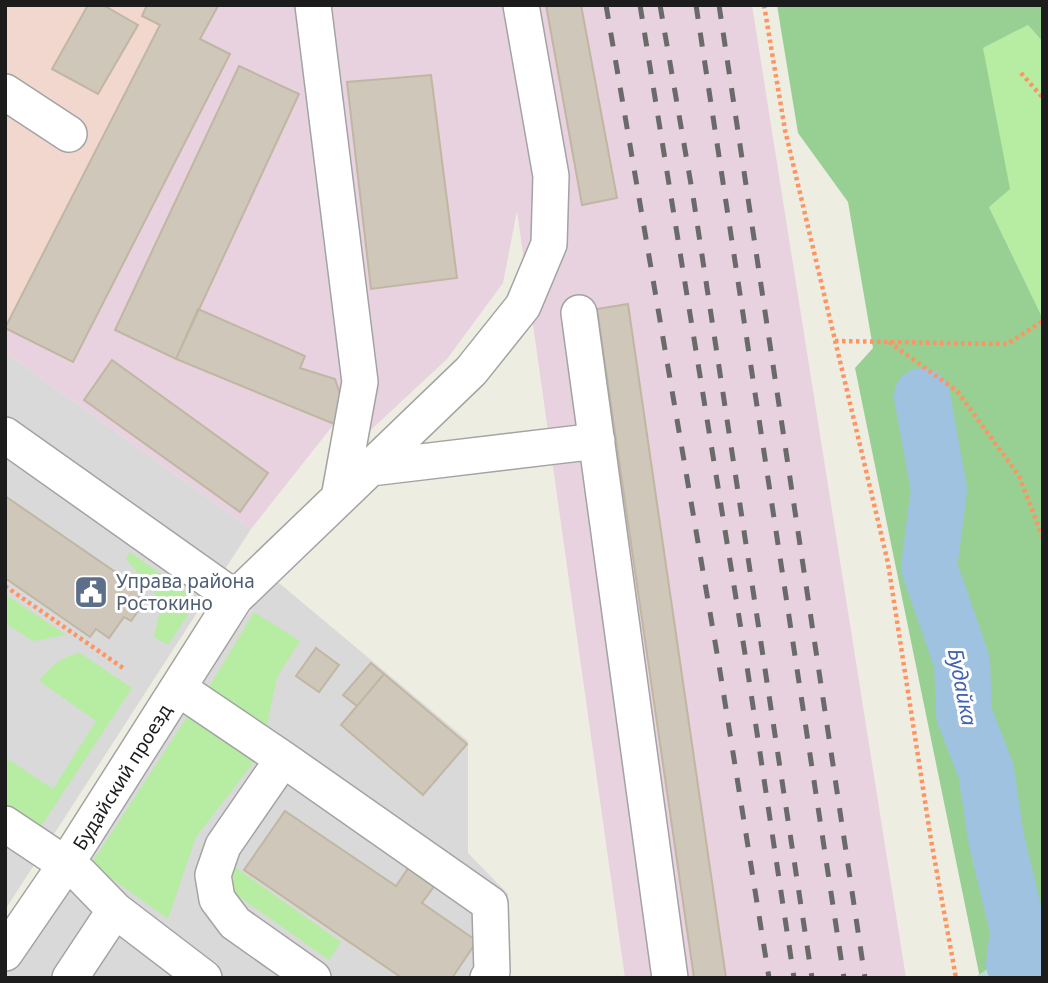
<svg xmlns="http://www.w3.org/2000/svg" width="1048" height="983" font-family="'Noto Sans',sans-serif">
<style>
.residential{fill:#dad9d9}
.commercial{fill:#f1d7ce}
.industrial{fill:#e8d2df}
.grass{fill:#b7eca3}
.forest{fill:#98d093}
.wetland{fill:#bdddd5}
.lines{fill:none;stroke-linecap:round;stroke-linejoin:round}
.stream{stroke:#9ec2df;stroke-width:10}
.river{stroke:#9ec2df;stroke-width:56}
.building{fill:#cec7ba;stroke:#c1b6a2;stroke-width:2}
.minor-casing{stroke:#a3a3a3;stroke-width:38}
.path{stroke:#ff9361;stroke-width:4.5;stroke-dasharray:3.5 3.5;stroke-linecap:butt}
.minor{stroke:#fff;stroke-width:35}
.rail{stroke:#6a6a6a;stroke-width:5;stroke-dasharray:14 14;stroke-linecap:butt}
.labels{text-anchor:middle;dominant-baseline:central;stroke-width:6;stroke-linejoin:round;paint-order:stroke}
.service-label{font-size:19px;fill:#4e5e75;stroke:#fff;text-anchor:start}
.street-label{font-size:19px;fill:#1c1c1c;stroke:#fff}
.water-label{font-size:21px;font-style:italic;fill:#4363b1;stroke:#fff}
</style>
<rect width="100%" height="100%" fill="#eeede1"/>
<!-- residential -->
<path class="residential" d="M5 352 251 529 5 910Z
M273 578 468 741V853L508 894 507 978H5V973L61 886Z"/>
<!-- commercial -->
<path class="commercial" d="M5 5H147L160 25 5 328Z"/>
<!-- industrial -->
<path class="industrial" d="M147 5H752L906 978H625L517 211 503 283 447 359 360 440 334 424 251 529 5 352V328L160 25 142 16Z"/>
<!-- grass -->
<path class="grass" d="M1028 25 1043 42V319L989 207 983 48Z
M130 552 185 591 190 602 189 613 168 645 154 637 160 610 155 593 126 559Z
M5 594 66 635 33 641 5 623Z
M254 612 300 641 277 677 266 730 206 692Z
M80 653 132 688 40 828 5 804V757L53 789 96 721 39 681C51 666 60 657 80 653Z
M189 714 257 758 196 837 168 919 91 864Z
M232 865 341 942 329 960 228 889Z"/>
<!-- forest -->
<path class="forest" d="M777 5H1043V42L1028 25 983 48 1010 189 989 207 1043 319V978H980L855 368 873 348 848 202 798 133Z"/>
<!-- wetland -->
<path class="wetland" d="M993 777 1009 795 1020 858 1021 899 1035 943 1034 964 1043 968V978H974L993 965 1006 949 993 892 973 864 976 826 969 804Z"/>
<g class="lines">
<!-- stream -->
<path class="stream" d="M910 408 924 409"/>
<!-- river -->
<path class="river" d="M922 396 939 490 929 567 962 662 964 714 986 771 996 838 1018 930 1014 964 1023 978"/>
</g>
<!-- building -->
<path class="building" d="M88 5H103L138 25 98 94 52 69Z
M147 5 218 6 200 39 230 54 73 362 5 328 160 25 142 16Z
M546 5H581L617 198 582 205Z
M239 66 299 94 176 359 115 330Z
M431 75 457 278 371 289 347 82Z
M628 304 726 978H694L597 309Z
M198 309 305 356 300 368 335 379 342 400 334 424 176 359Z
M112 360 268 473 240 512 84 400Z
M5 496 143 591 137 600 143 604 131 621 124 617 109 638 96 629 90 637 5 578Z
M316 648 339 665 319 692 296 676Z
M371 663 384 674 357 706 343 695Z
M384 674 467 744 423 795 341 725Z
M285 811 396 886 409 867 435 885 422 903 477 941 452 978H402L244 870Z"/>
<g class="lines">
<!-- minor casing -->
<g class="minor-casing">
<path id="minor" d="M313 5 360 382 339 498
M5 92 69 134
M579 313 670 978
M5 435 235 598
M371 468 597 441
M178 688 283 759 490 904 492 972 488 978
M283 759 223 846 213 875 217 899 235 923 313 978
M5 824 80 874 115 910 204 978
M5 953 66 864 235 598 471 371 523 306 549 244 551 176 521 5
M70 978 115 910"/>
</g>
<!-- path -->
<path class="path" d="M764 5 785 130 888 563 931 840 956 978
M1021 73 1043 98
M835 341 1007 344 1043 321
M889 342 957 391 1019 476 1043 538
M5 586 123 668"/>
<!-- minor -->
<use href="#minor" class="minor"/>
<!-- rail -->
<path class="rail" d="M606 5 719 665 769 978
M640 5 746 660 794 978
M660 5 693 196 812 978
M696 5 844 978
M719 5 865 978"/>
</g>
<!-- icons -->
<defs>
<g id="civic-square" transform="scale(1.75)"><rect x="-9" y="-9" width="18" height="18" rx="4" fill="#5c6f8a" stroke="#fff"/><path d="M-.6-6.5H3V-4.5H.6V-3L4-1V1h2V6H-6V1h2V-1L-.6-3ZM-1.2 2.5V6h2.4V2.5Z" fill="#fff"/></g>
</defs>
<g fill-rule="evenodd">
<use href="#civic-square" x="91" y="592"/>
</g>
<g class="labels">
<!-- service labels -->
<g class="service-label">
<text x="116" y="581">Управа района<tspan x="116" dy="22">Ростокино</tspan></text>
</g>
<!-- street labels -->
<g class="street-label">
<text transform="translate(122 777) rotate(-58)">Будайский проезд</text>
</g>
<!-- water labels -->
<g class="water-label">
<text transform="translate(963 687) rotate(79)">Будайка</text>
</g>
</g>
<!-- border -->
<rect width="1048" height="983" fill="none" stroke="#1c1c1c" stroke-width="14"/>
</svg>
